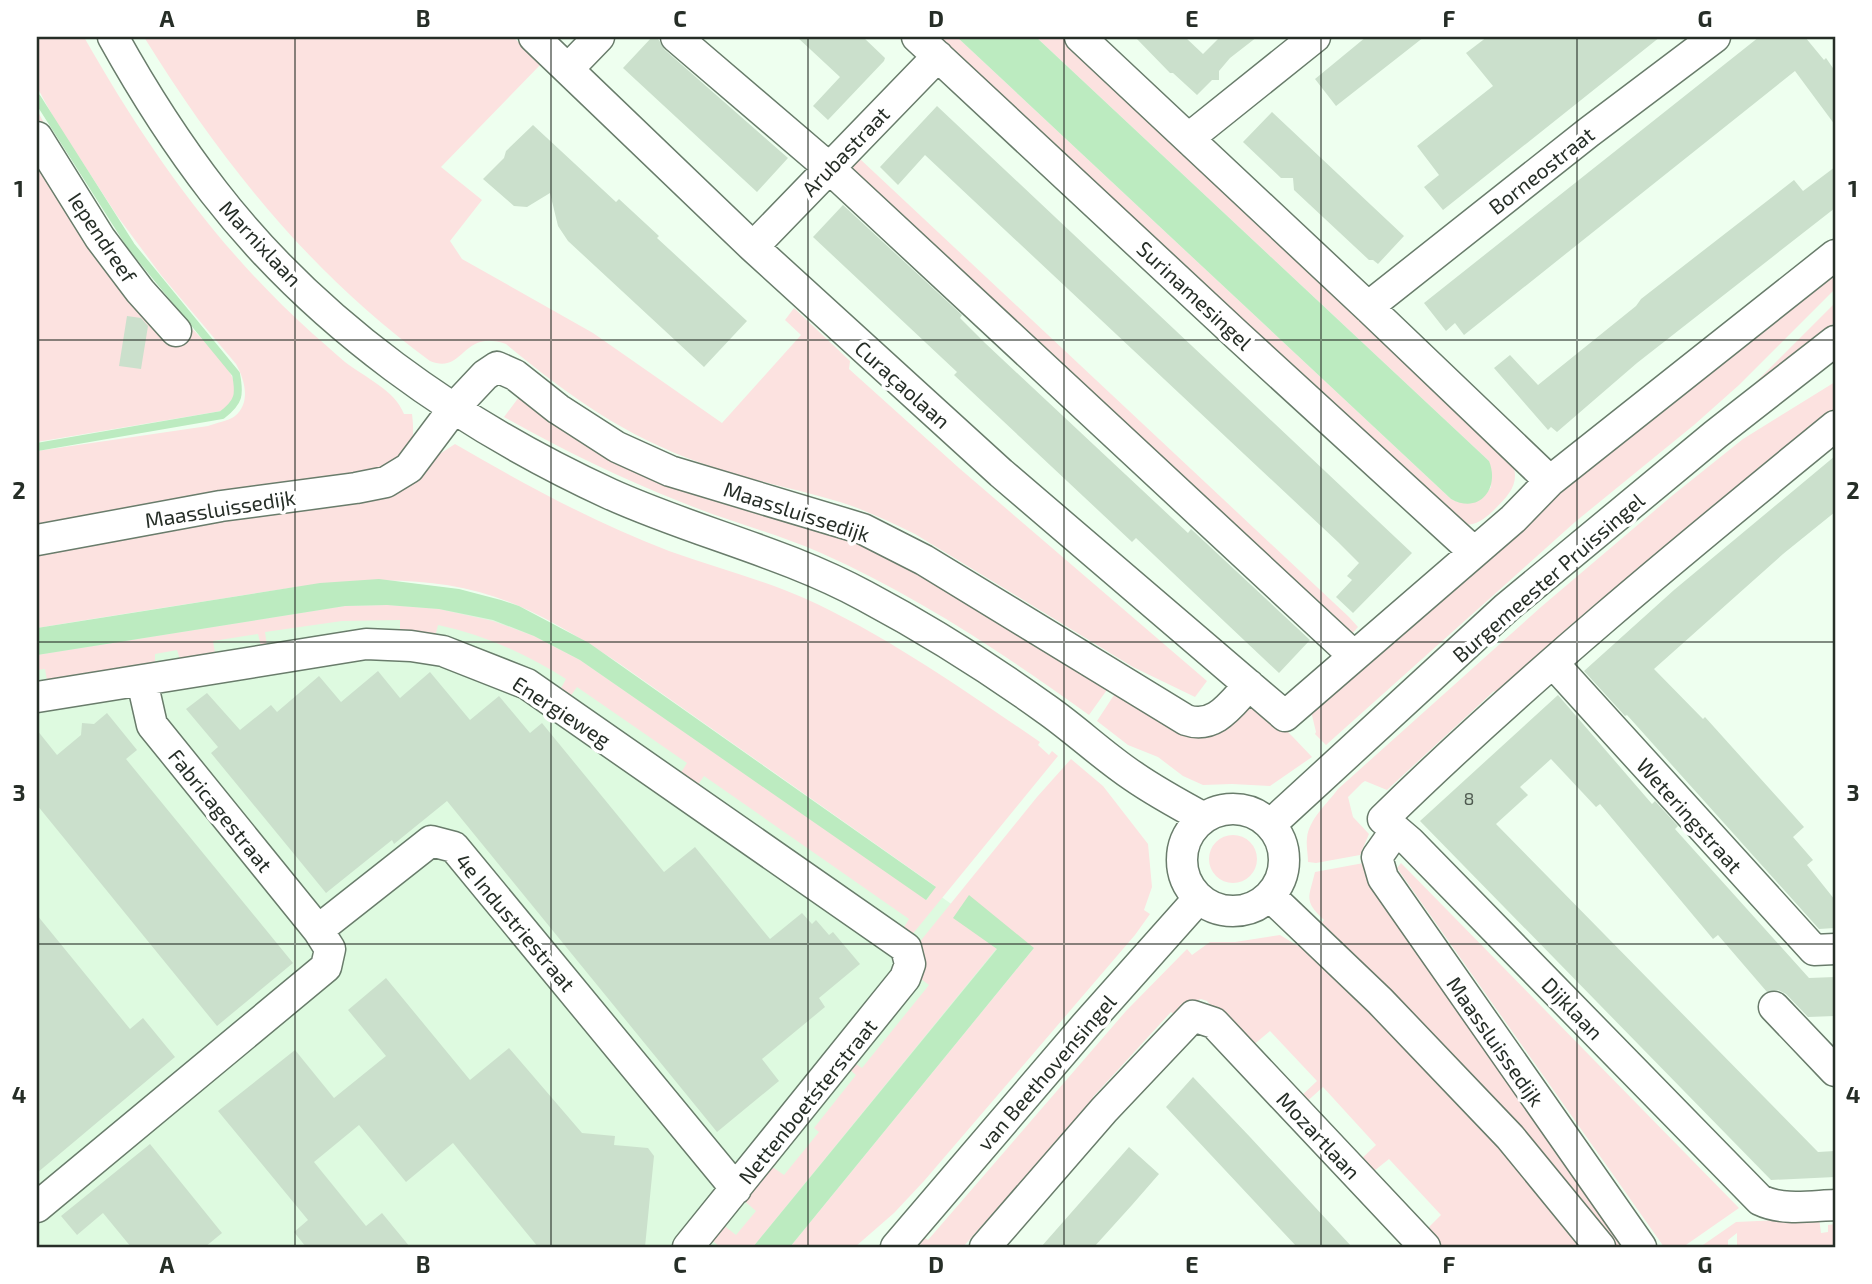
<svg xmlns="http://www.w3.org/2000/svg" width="1872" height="1284" font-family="'Exo 2',sans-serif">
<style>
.built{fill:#defae0}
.green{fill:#fce2e0}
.water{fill:#bcebc0}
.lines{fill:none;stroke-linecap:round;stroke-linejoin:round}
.stream{stroke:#bcebc0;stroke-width:8}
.building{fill:#cbe0cc}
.minor-casing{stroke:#697c6b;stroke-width:33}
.minor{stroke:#fff;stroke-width:30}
.grid{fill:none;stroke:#262e27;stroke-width:2;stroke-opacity:0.55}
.labels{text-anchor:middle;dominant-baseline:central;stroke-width:7;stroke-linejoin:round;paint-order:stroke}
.number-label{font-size:18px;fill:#4f5a50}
.street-label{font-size:21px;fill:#262e27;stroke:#fff}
.neatline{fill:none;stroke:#262e27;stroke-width:2.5}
.grid-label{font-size:23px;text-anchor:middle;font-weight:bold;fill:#262e27}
</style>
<rect width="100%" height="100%" fill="#eeffef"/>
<!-- built -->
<path class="built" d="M348 595 523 619 922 883 1014 949 776 1247H37V640Z"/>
<!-- green -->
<path class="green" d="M37 37H84C147 148 217 248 313 334 324 343 334 353 345 362 364 377 395 390 404 414H412C416 447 410 454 381 470L37 530V451L208 426C215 423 229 421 235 416 251 403 245 380 236 364L161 275 118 217 55 120 37 87Z
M144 37H513L542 63 441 167 482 200 450 241 462 259 593 333 722 423 801 335 785 320 794 308 850 361 849 369 959 468 1207 681 1195 697 1133 667 915 534C890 522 866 510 840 502 794 488 747 480 701 463 623 435 569 396 506 344 462 328 464 375 430 361 309 272 223 164 144 37Z
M935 37H957L1451 499C1466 507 1482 501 1491 487L1489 461 1036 37H1063L1508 454C1523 480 1512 492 1493 511 1484 519 1477 525 1464 525Z
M37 110C62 158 93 207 126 251 144 273 162 296 181 317 196 334 229 362 235 384 237 395 230 405 221 411L37 442Z
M860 159 1349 617 1358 627 1350 636 850 169Z
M1835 264V289L1739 385 1694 425 1575 522 1326 745 1315 734 1316 732 1311 711 1593 458Z
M1835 303V322L1747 393 1746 392Z
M1835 382V414L1501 698 1494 691 1387 790 1365 781 1362 783 1348 797 1353 817 1369 834 1360 855 1316 863 1308 862C1308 854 1306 846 1307 838 1309 819 1327 804 1338 789L1541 607 1673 495 1743 439Z
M522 393 890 552 1109 687 1089 715C1004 654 916 595 821 553 775 533 727 521 681 502 620 478 561 449 504 417Z
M455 444C524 484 593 522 669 551 713 567 761 579 804 598 888 636 965 691 1040 742L1038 745 1049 755 1052 751 1058 756 911 936 903 929 909 919 704 776 697 786 680 774 687 763 577 687 570 697 560 690 566 679C526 654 485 635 438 625L435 637 400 632V620L342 621 265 632 267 646H261L258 634 213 641 215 653 180 659 177 650 155 654V662L47 680 45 669 37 670V655L345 606 388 605 439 609 493 621 534 636 580 660 927 900 935 886 620 664C588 643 554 621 519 606 422 564 320 583 220 599 159 608 98 618 37 628V550L390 495 414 483 438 455Z
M1116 692C1136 704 1184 743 1207 737 1222 732 1235 717 1246 707 1269 707 1296 741 1312 757L1270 786 1232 784 1203 785 1183 776 1158 757 1128 745 1097 721Z
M1071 759 1103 786 1148 844 1152 887 1144 910 1150 914 1135 935 924 1181 894 1213 855 1247H790L1034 948 954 918 997 948 753 1247H720L709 1238 722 1224 736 1235 756 1211 742 1199 771 1166 784 1175 819 1132 814 1128 856 1075 849 1069 854 1063 862 1068 929 985 921 979C928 966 925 956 918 944L1037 797Z
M1209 859a24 24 0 1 1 48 0a24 24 0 1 1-48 0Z
M1369 862 1635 1247H1615L1586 1212 1319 926 1324 920C1303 900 1309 898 1315 872Z
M1401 863 1739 1208 1683 1247H1664L1397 868Z
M1280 935 1298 946 1303 942 1390 1023 1590 1247H1436L1423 1233 1441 1215 1389 1159 1369 1175 1358 1162 1376 1145 1323 1087 1303 1105 1298 1099 1317 1081 1270 1031 1251 1047 1207 1001 1201 999 1194 1001 1179 1018 1171 1012 1093 1097V1100L963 1247H912L921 1236 928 1240 1126 1011 1184 952 1187 949 1192 955 1210 942H1235Z
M1819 1218 1821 1233 1828 1232V1225L1835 1224V1247H1737V1233L1728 1240V1247H1700L1736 1222Z"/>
<!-- water -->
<path class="water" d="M957 37H1036L1489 461C1500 488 1480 515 1451 499Z
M379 579 459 589 501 600 519 606 589 643 936 887 926 900 580 660 534 636 493 620 439 609 387 605 345 606 37 655V628L320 583Z
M969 895 1034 948 790 1247H753L997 949 953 918Z"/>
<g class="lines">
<!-- stream -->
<path class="stream" d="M37 98 131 246 236 374C240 395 239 402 222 415L37 447"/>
</g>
<!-- building -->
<path class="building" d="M652 37H657L665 50 788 158 757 192 623 68Z
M797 37H863L885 58 884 61 828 120 813 106 840 77Z
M1135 37H1185L1203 54 1220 37H1257L1230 58 1219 71V80H1212L1197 95 1173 73H1170Z
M1366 37H1424L1336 106 1315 79Z
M1487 37H1660L1443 210 1424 187 1439 175 1417 146 1493 86 1466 53Z
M1759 37H1805L1824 60 1826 58 1835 71V125L1795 71 1464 335 1455 323 1446 331 1424 303Z
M937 106 1412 553 1353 613 1336 597 1352 580 1347 576 1359 563 1338 542 925 155 898 185 880 167Z
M1272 112 1404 236 1378 264 1373 260H1369L1294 190 1293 178H1281L1243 142Z
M533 125 616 202 619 199 659 236 657 238 747 321 704 367 568 241 558 226 550 193 527 207 514 206 483 179 504 158 506 151Z
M1835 167V208L1637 363 1557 432 1551 427 1548 430 1494 368 1510 355 1538 385 1636 306 1641 299 1794 180 1803 191Z
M843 205 962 315 960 318 985 343 1188 533 1191 529 1310 640 1279 673 1136 538 1132 542 954 375 957 372 813 237Z
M127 316 141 318 148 326 141 369 119 366Z
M1835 456V512L1783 554 1654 669 1703 719 1705 717 1804 827 1793 837 1813 860 1807 865 1835 900V928L1819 929 1627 715 1625 716 1584 671 1674 590Z
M378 671 400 698 430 672 470 720 499 696 530 733 542 723 664 872 695 847 770 939 802 913 812 924 816 920 829 935 833 932 860 964 819 998 825 1007 762 1059 779 1081 717 1132 447 801 394 844 392 840 326 893 211 753 218 747 186 709 207 693 240 730 271 705 277 712 319 676 341 702Z
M1558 695 1652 804 1655 801 1678 826 1675 829 1809 978 1835 977V1016L1808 1017 1786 994 1778 990 1767 992 1718 935 1713 939 1600 804 1596 807 1551 759 1520 787 1528 795 1496 824 1818 1152 1835 1151V1177L1771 1180 1420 821Z
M107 713 137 750 126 759 293 963 217 1026 37 805V730L57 755 81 735 82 723 94 724Z
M37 915 130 1029 143 1018 175 1057 37 1173Z
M386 978 470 1080 509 1048 582 1133 615 1136 614 1145 648 1148 654 1156 645 1247H538L453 1143 406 1182 359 1125 314 1162 366 1226 382 1213 410 1247H306L294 1232 308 1220 218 1111 295 1050 334 1098 386 1056 348 1010Z
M1193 1077 1250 1137 1352 1247H1297L1166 1107Z
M150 1144 222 1233 205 1247H131L103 1213 77 1235 61 1216Z
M1129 1147 1159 1174 1132 1205 1094 1247H1041Z"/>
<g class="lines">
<!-- minor casing -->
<g class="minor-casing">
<path id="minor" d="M113 37C143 91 176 143 214 192 316 324 460 425 610 494 694 532 784 552 865 596 927 629 989 668 1046 709 1076 730 1103 756 1133 776 1156 792 1180 805 1204 818
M534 37 753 247 1001 473 1285 716 1513 519 1550 481 1835 255
M676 37 828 167 1354 656
M917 37 1238 336 1474 552
M1080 37 1368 307 1550 481
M568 69 599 37
M37 137 100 238 140 291 176 331
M1189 138 1315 37
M753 247 938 56
M1368 307 1589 132 1715 37
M1835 426C1682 551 1525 680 1383 819L1410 842 1760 1200C1783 1211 1810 1206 1835 1205
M37 540 221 506 356 488 386 482 409 468 454 408 485 375 497 367 515 375 558 409 617 447 670 471 863 529 924 560 1186 720C1215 730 1231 704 1249 685
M1553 663 1814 950 1835 949
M142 681 152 725 318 930
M37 697 366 644 411 646 443 651 527 684 906 948 910 964 905 978 688 1247
M1182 860a51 51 0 1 1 102 0a51 51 0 1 1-102 0Z
M1270 825 1506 608 1716 434 1835 341
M1396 830 1377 857 1383 878 1641 1247
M1270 896 1380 1001 1510 1137 1600 1247
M1774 1007 1835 1071
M37 1207 326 967 330 949 318 930 431 841 454 847 736 1189
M896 1247 1085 1026 1199 898
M985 1247 1104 1110 1193 1016 1214 1023 1425 1247"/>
</g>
<!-- minor -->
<use href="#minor" class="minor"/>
</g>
<!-- grid -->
<path class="grid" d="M295 37V1247M551 37V1247M808 37V1247M1064 37V1247M1321 37V1247M1577 37V1247M37 340H1835M37 642H1835M37 944H1835"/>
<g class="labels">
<!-- number labels -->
<g class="number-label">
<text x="1469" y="798">8</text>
</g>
<!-- street labels -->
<g class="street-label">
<text transform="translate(845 151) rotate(-46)">Arubastraat</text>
<text transform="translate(1541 170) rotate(-38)">Borneostraat</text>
<text transform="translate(103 237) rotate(56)">Iependreef</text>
<text transform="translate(261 243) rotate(47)">Marnixlaan</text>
<text transform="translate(1195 295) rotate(43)">Surinamesingel</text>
<text transform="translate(903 384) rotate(42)">Curaçaolaan</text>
<text transform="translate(220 508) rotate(-9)">Maassluissedijk</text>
<text transform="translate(797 511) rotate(18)">Maassluissedijk</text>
<text transform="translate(1548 577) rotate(-41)">Burgemeester Pruissingel</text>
<text transform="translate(562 711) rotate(33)">Energieweg</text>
<text transform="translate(221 810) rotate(51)">Fabricagestraat</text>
<text transform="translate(1690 815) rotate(48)">Weteringstraat</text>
<text transform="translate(516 922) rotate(50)">4e Industriestraat</text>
<text transform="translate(1573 1008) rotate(46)">Dijklaan</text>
<text transform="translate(1496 1041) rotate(55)">Maassluissedijk</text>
<text transform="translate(1046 1072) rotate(-49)">van Beethovensingel</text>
<text transform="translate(807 1101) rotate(-51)">Nettenboetsterstraat</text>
<text transform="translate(1319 1135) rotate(47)">Mozartlaan</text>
</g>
</g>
<!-- border -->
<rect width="1872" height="1284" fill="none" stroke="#ffffff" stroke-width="77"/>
<rect x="38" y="38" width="1796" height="1208" class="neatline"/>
<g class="grid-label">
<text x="167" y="27">A</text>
<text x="423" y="27">B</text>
<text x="680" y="27">C</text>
<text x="936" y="27">D</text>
<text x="1192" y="27">E</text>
<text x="1449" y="27">F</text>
<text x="1705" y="27">G</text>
<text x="19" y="197">1</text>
<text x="1853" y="197">1</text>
<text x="19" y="499">2</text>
<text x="1853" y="499">2</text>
<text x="19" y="801">3</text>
<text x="1853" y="801">3</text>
<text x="19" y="1103">4</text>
<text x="1853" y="1103">4</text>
<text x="167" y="1273">A</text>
<text x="423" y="1273">B</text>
<text x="680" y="1273">C</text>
<text x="936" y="1273">D</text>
<text x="1192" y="1273">E</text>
<text x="1449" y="1273">F</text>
<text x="1705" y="1273">G</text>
</g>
</svg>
